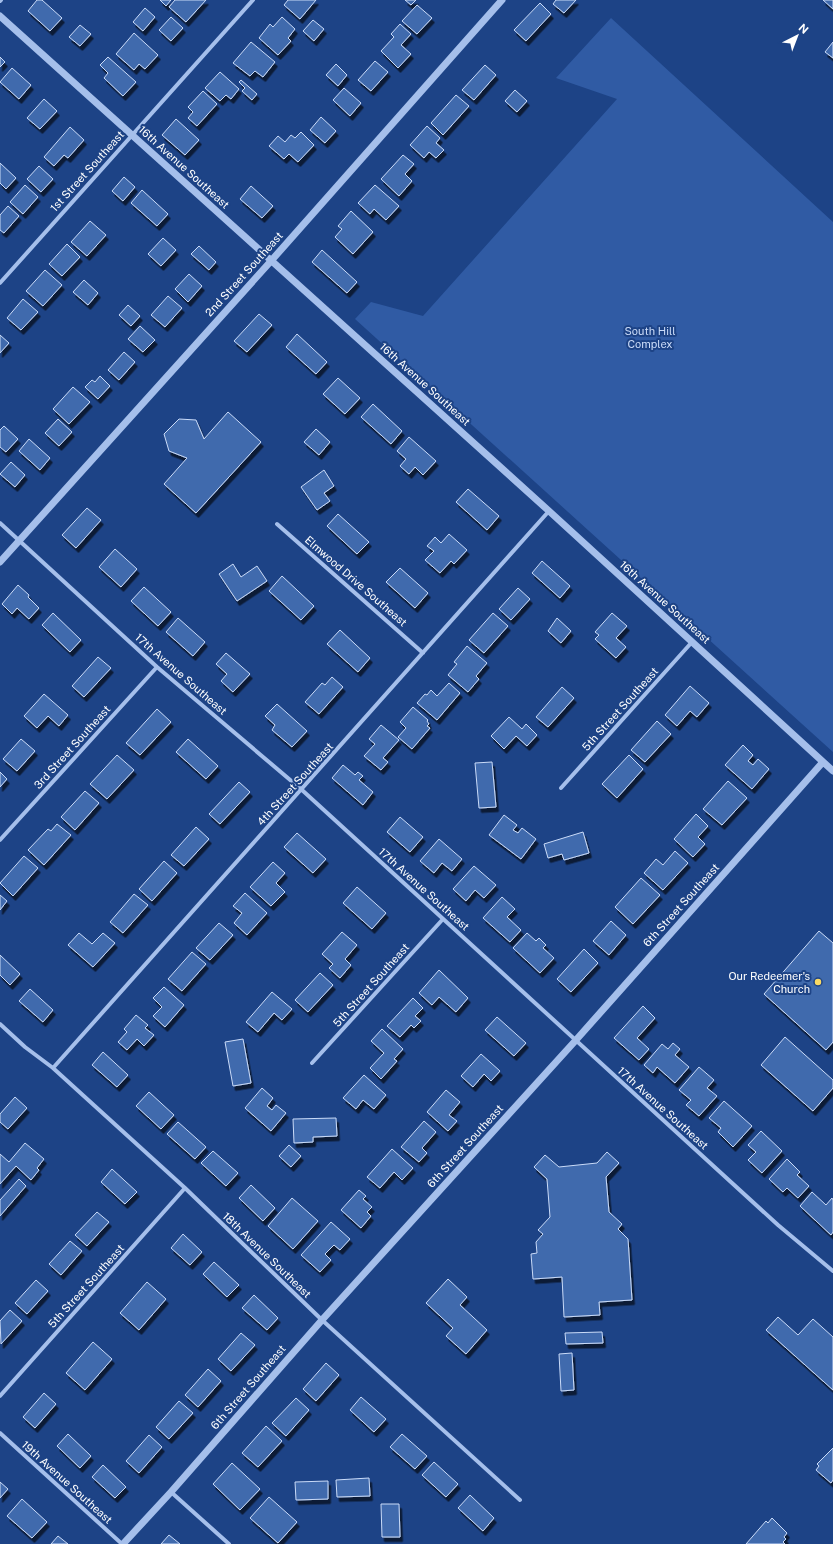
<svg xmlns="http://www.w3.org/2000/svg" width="833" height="1544" font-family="'Public Sans',sans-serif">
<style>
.green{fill:#305ba4}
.building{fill:#416aad;stroke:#cadbf8;filter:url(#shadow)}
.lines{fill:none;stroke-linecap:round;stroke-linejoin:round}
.minor{stroke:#a5bfeb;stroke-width:4}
.tertiary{stroke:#a5bfeb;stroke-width:7}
.poi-dot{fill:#fada64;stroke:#1d4386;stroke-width:1.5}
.labels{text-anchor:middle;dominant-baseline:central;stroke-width:4;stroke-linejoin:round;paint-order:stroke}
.street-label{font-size:11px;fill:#fff;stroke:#1d4386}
.park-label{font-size:11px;fill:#cadbf8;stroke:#1d4386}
.poi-label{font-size:11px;fill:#fff;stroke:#1d4386;text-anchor:end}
</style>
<defs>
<filter id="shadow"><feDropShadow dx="2.5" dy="4.5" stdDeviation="0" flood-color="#0009"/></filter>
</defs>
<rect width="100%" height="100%" fill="#1d4386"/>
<!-- green -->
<path class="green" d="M611 18 833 222V752L355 319 371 302 423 316 617 99 556 78Z"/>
<!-- building -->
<path class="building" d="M37 0H42L62 18 50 31 28 11Z
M160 0H171L166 6Z
M175 0H206L186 22 169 7Z
M288 0H316L300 19 284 5Z
M405 0H416L411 5Z
M556 0H576L564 13 553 4Z
M823 0H833V9Z
M540 3 551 14 526 41 514 30Z
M417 5 432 18 417 34 402 21Z
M145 8 155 17 143 31 133 22Z
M171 17 183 28 171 41 159 30Z
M282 17 295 29 288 38 291 41 278 55 259 38 270 24 273 27Z
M313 20 324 29 314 41 303 31Z
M400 24 411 34 401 45 411 54 398 68 381 51 394 37 391 34Z
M80 25 91 34 80 46 69 37Z
M134 33 158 55 145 69 139 64 134 70 116 54Z
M251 42 275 62 263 77 255 71 250 76 233 63Z
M833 42V58L825 52Z
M0 57 5 62 0 67Z
M108 57 136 82 123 96 104 78 108 73 100 65Z
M375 61 388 72 371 91 358 80Z
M336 64 347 75 338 86 326 75Z
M485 65 496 75 474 100 462 90Z
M12 68 31 85 19 99 0 82Z
M220 72 239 89 231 99 226 95 220 101 205 88Z
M241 80 257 94 252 100 242 91 245 88 239 82Z
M344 88 361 103 350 116 333 100Z
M515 90 527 101 517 112 505 101Z
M203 91 217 104 197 126 188 118 193 112 188 107Z
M456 95 469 106 443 135 431 123Z
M44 99 57 111 40 129 27 118Z
M321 117 336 131 325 143 310 130Z
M176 119 199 140 185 155 162 135Z
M427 126 440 138 436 143 444 150 436 158 429 152 424 158 410 145Z
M70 127 84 140 68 158 64 155 54 166 44 157Z
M301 132 314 145 298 162 289 154 284 159 269 146 278 136 285 142 291 135 295 138Z
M403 155 414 164 405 174 412 181 399 196 381 179Z
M0 163 16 178 6 189 0 183Z
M39 166 53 179 41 192 27 179Z
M124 177 135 187 123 201 112 191Z
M25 185 38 197 23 214 10 202Z
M375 185 399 206 386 220 374 209 370 214 358 203Z
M251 186 273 206 262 218 240 199Z
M142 190 168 214 157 226 131 203Z
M8 206 19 216 4 233 0 230V215Z
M351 211 373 232 353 254 335 237 342 229 338 226Z
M90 221 106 235 87 256 71 242Z
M163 238 176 250 161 266 148 254Z
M67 244 80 257 62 276 49 264Z
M199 246 216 262 209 270 191 254Z
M322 250 357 282 347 293 312 262Z
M45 270 62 285 43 306 26 291Z
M189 274 202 286 188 302 175 289Z
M84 280 98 293 88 305 73 292Z
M168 296 182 308 165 327 151 315Z
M23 299 38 312 21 330 7 318Z
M128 305 140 316 131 326 119 315Z
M259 314 272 325 247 352 234 341Z
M140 326 155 340 143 352 128 339Z
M297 334 327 362 316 374 286 347Z
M0 335 9 343 0 353Z
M124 352 135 362 119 380 108 370Z
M100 376 110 386 98 399 85 387 92 380 95 382Z
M338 378 360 398 345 414 323 394Z
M73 387 90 402 69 424 53 409Z
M373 404 402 431 391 444 361 417Z
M228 412 261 442 196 513 164 484 187 458 169 451 164 434 179 419 196 420 204 439Z
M58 419 72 432 59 446 45 433Z
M4 426 18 439 6 452 0 447V430Z
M316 429 330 442 319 455 304 442Z
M409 437 436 461 423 475 415 467 409 474 400 466 406 459 397 451Z
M29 439 50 458 40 470 19 451Z
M11 462 25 475 15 487 0 474Z
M324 470 334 486 324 493 330 501 317 510 301 487Z
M468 489 499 516 487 530 456 502Z
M87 508 101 520 76 548 62 535Z
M338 514 369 542 357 554 327 526Z
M449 534 467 550 454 564 451 561 440 573 425 560 434 551 427 546 435 537 441 543Z
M115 549 137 569 121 587 99 567Z
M542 561 570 586 560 598 532 573Z
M233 564 241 577 257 566 267 581 237 601 219 574Z
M400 568 428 593 415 608 386 582Z
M282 576 314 606 301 620 269 591Z
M18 585 29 595 28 597 39 608 29 619 17 608 12 614 2 604Z
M144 587 171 612 158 626 131 601Z
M518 588 530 599 511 620 499 609Z
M53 613 81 640 70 652 42 625Z
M493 613 508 626 484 653 469 640Z
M612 613 627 626 616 638 626 647 616 658 595 639 599 635 595 632Z
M178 618 205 642 193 656 166 632Z
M557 618 571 631 561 643 548 631Z
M340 630 370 658 358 672 327 644Z
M467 646 487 663 476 676 479 679 468 692 448 675 457 664 454 662Z
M226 653 250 674 233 692 221 681 227 674 216 664Z
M98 657 111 668 84 697 72 686Z
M332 677 343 687 319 714 305 702 322 683 325 685Z
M449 683 460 693 437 720 417 703 425 694 427 695 431 690 437 696Z
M690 686 709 703 697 717 690 711 677 726 665 715Z
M562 687 574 698 548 727 536 717Z
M44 694 68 715 59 726 48 716 37 728 24 716Z
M277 704 307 731 292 747 272 730 275 725 265 716Z
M413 707 428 720 427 721 429 724 427 726 430 728 412 749 398 737 406 728 400 722Z
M157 709 171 722 140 755 126 743Z
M509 717 522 729 526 724 537 735 527 746 516 736 504 749 491 736Z
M657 721 671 734 645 762 631 750Z
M381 725 399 740 383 758 388 762 381 770 364 756 375 744 369 739Z
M21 739 35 751 17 771 3 759Z
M188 739 218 766 206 779 176 752Z
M743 745 753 755 748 761 753 765 758 759 769 769 752 789 725 765Z
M117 755 134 770 107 799 90 784Z
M629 755 643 769 617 798 602 784Z
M492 762 496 807 479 808 475 763Z
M343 765 355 775 358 772 363 776 359 780 373 792 363 805 332 778Z
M0 772 7 779 0 787Z
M728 781 747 798 722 825 703 809Z
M239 782 250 792 220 824 209 814Z
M85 791 99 803 75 830 61 817Z
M696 814 708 826 698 837 705 844 693 857 674 839Z
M504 815 517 825 513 830 518 833 522 828 536 839 521 859 489 835Z
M400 817 423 837 410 852 387 832Z
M57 824 71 835 44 865 28 850 48 829 51 831Z
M196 827 209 839 184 866 171 855Z
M583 832 589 853 564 860 562 854 548 858 544 844Z
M297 833 326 859 313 873 284 847Z
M439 839 462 859 452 871 442 863 434 873 420 861Z
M675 851 688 863 663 890 644 873 656 859 663 865Z
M24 856 38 868 13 896 0 883Z
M164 861 177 873 152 901 139 889Z
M273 862 285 873 276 883 285 892 271 906 250 887Z
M474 866 496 885 484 898 475 890 466 901 453 889Z
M641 878 660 895 633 924 615 907Z
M357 887 386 913 372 929 343 903Z
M245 893 267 913 247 935 234 923 242 913 233 906Z
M134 894 148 905 123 933 110 922Z
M0 895 7 901 0 910Z
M502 897 515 909 507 917 521 930 510 942 483 918Z
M611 921 626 935 609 955 593 941Z
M219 923 233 935 210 960 196 948Z
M819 931 833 943V1042L826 1050 764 994Z
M342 932 357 945 345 959 351 965 340 978 329 968 333 964 322 954Z
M79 933 92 944 103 933 115 943 93 967 68 945Z
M527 933 536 941 539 938 546 945 543 948 554 958 540 973 513 948Z
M584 949 598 963 571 992 557 979Z
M192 952 206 964 182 991 168 979Z
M0 955 20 974 10 985 0 975Z
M439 970 468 998 456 1012 439 997 432 1005 419 993Z
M320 973 333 985 308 1012 295 1000Z
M164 987 184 1005 165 1027 153 1016 162 1007 153 998Z
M30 989 53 1010 43 1022 19 1001Z
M272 992 292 1009 282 1020 274 1013 258 1032 246 1022Z
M413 998 423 1008 415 1016 421 1021 414 1028 411 1025 400 1037 387 1026Z
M643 1006 655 1018 637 1038 649 1049 639 1060 614 1038Z
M136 1015 148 1025 145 1028 154 1035 144 1046 137 1039 127 1050 118 1042 127 1032 124 1029Z
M497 1017 526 1043 514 1056 485 1030Z
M382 1029 403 1049 394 1059 397 1061 381 1079 370 1068 384 1053 371 1041Z
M785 1037 833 1080V1088L813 1111 761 1065Z
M243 1039 251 1083 233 1086 225 1042Z
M673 1043 680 1049 675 1055 689 1067 675 1083 657 1067 653 1073 644 1065 662 1044 668 1049Z
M103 1052 128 1075 117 1087 92 1065Z
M481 1054 500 1071 491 1081 484 1074 473 1087 461 1076Z
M699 1067 714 1080 707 1088 717 1096 699 1116 686 1105 691 1100 679 1090Z
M364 1075 386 1095 374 1109 363 1100 356 1109 343 1098Z
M262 1088 273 1098 267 1106 272 1110 276 1105 286 1113 271 1131 245 1108Z
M446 1090 460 1102 449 1115 457 1121 448 1131 427 1112Z
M149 1092 174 1115 161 1129 136 1106Z
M15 1097 27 1108 8 1129 0 1122V1114Z
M724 1101 752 1126 733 1147 718 1132 721 1128 709 1118Z
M336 1118 337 1136 313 1137V1142L294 1143 293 1119Z
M424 1121 436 1132 422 1148 427 1153 419 1162 401 1147Z
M178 1122 206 1147 195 1159 167 1134Z
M761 1131 782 1151 762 1173 748 1160 756 1152 748 1145Z
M25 1143 44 1159 37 1168 39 1170 31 1180 16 1166 0 1184V1154L9 1162Z
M289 1145 301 1156 291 1167 279 1156Z
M392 1149 413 1168 402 1180 394 1172 380 1188 367 1177Z
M213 1151 238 1173 226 1186 201 1163Z
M607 1152 619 1163 606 1177 609 1212 622 1224 618 1229 628 1239 632 1300 599 1302 600 1315 564 1317 562 1277 533 1279 531 1254 537 1253 536 1242 543 1234 538 1230 550 1217 547 1179 534 1167 545 1155 559 1167 597 1163Z
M787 1159 800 1172 797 1175 809 1186 798 1198 787 1188 783 1192 769 1179Z
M112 1169 137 1192 125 1204 101 1182Z
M19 1179 26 1186 0 1216V1200Z
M251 1185 275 1208 263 1221 239 1198Z
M359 1190 366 1196 363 1199 372 1207 367 1212 371 1216 361 1228 341 1210Z
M812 1192 826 1205 832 1198 833 1200V1232L831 1235 800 1206Z
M292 1198 318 1221 293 1249 268 1226Z
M97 1212 109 1222 87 1246 75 1235Z
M331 1222 350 1239 340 1250 334 1245 325 1254 331 1260 320 1272 301 1255Z
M183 1234 202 1252 190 1265 171 1248Z
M70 1241 82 1251 61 1275 49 1264Z
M214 1262 239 1285 227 1297 203 1274Z
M448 1279 467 1297 460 1305 487 1330 466 1354 446 1336 453 1328 426 1303Z
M36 1280 48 1291 27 1314 15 1303Z
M147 1282 166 1299 139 1330 120 1313Z
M254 1295 278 1318 267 1330 242 1308Z
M10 1310 22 1321 1 1344 0 1321Z
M778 1317 798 1335 813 1319 833 1337V1390L766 1330Z
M602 1332 603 1343 566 1344 565 1333Z
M241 1333 255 1345 231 1371 218 1359Z
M93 1342 112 1359 85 1390 66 1373Z
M572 1353 574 1390 561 1391 559 1354Z
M326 1363 339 1375 316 1401 303 1389Z
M208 1369 221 1381 198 1407 185 1395Z
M44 1393 56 1404 35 1428 23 1417Z
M361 1397 386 1419 374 1432 350 1410Z
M296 1398 309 1410 286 1436 272 1423Z
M179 1401 193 1413 169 1439 156 1427Z
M266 1426 282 1441 258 1467 242 1453Z
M68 1434 91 1456 80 1468 57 1446Z
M402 1434 427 1456 415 1469 390 1447Z
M149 1435 162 1447 139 1473 126 1461Z
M833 1448V1480L831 1483 816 1470 819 1466 817 1464Z
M434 1462 458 1484 446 1497 422 1475Z
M232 1463 260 1489 240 1510 213 1484Z
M103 1465 126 1487 115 1498 92 1477Z
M369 1478 370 1496 337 1497 336 1480Z
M328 1481V1499L296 1500 295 1482Z
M0 1482 8 1489 0 1498Z
M470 1495 494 1518 483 1531 458 1508Z
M269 1497 297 1522 278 1543 250 1518Z
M22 1499 47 1522 32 1538 7 1516Z
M381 1504H399L400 1537H382Z
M772 1518 787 1533 784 1537 786 1539 783 1542 785 1544H746L766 1521 768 1523Z
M169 1535 180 1544H161Z
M58 1536 68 1544H51Z"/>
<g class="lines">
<!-- minor -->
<path class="minor" d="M0 1 1 0
M0 283 253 0
M0 523 157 667 302 790 778 1225 833 1271
M277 524 423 653
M561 788 692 642
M0 840 157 667
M0 1024 25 1047 53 1068 185 1188 322 1320 520 1500
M312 1063 443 919
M53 1068 549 511
M0 1396 185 1188
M0 1433 122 1544
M171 1492 229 1544"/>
<!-- tertiary -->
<path class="tertiary" d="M0 16 549 511 833 771
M0 562 271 261 502 0
M123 1544 171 1492 322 1320 576 1040 823 762"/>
</g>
<!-- markers -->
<circle class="poi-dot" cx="818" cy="982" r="4"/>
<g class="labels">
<!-- street labels -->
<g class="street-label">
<text transform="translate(184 167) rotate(42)">16th Avenue Southeast</text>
<text transform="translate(87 171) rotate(-48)">1st Street Southeast</text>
<text transform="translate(244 274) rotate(-48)">2nd Street Southeast</text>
<text transform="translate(425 384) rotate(42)">16th Avenue Southeast</text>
<text transform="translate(356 581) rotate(41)">Elmwood Drive Southeast</text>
<text transform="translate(665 602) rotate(42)">16th Avenue Southeast</text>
<text transform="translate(181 674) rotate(41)">17th Avenue Southeast</text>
<text transform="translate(620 709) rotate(-48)">5th Street Southeast</text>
<text transform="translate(72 747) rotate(-48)">3rd Street Southeast</text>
<text transform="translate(295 784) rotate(-48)">4th Street Southeast</text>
<text transform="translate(424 889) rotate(42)">17th Avenue Southeast</text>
<text transform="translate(681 905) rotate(-48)">6th Street Southeast</text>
<text transform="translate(371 985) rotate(-48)">5th Street Southeast</text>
<text transform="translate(663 1108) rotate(42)">17th Avenue Southeast</text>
<text transform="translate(465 1146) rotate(-48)">6th Street Southeast</text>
<text transform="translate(267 1255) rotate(44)">18th Avenue Southeast</text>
<text transform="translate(86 1286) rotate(-48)">5th Street Southeast</text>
<text transform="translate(248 1387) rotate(-49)">6th Street Southeast</text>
<text transform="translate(67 1482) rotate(42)">19th Avenue Southeast</text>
</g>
<!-- park labels -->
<g class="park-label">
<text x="650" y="331">South Hill<tspan x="650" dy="13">Complex</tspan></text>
</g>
<!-- poi labels -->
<g class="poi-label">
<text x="810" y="976">Our Redeemer's<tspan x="810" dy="13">Church</tspan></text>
</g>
</g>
<!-- north arrow -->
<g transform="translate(797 36) rotate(42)" stroke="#1d4386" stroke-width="3" paint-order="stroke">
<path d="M0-3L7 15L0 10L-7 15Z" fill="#ffffff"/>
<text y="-6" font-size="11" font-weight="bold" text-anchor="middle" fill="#ffffff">N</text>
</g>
</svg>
